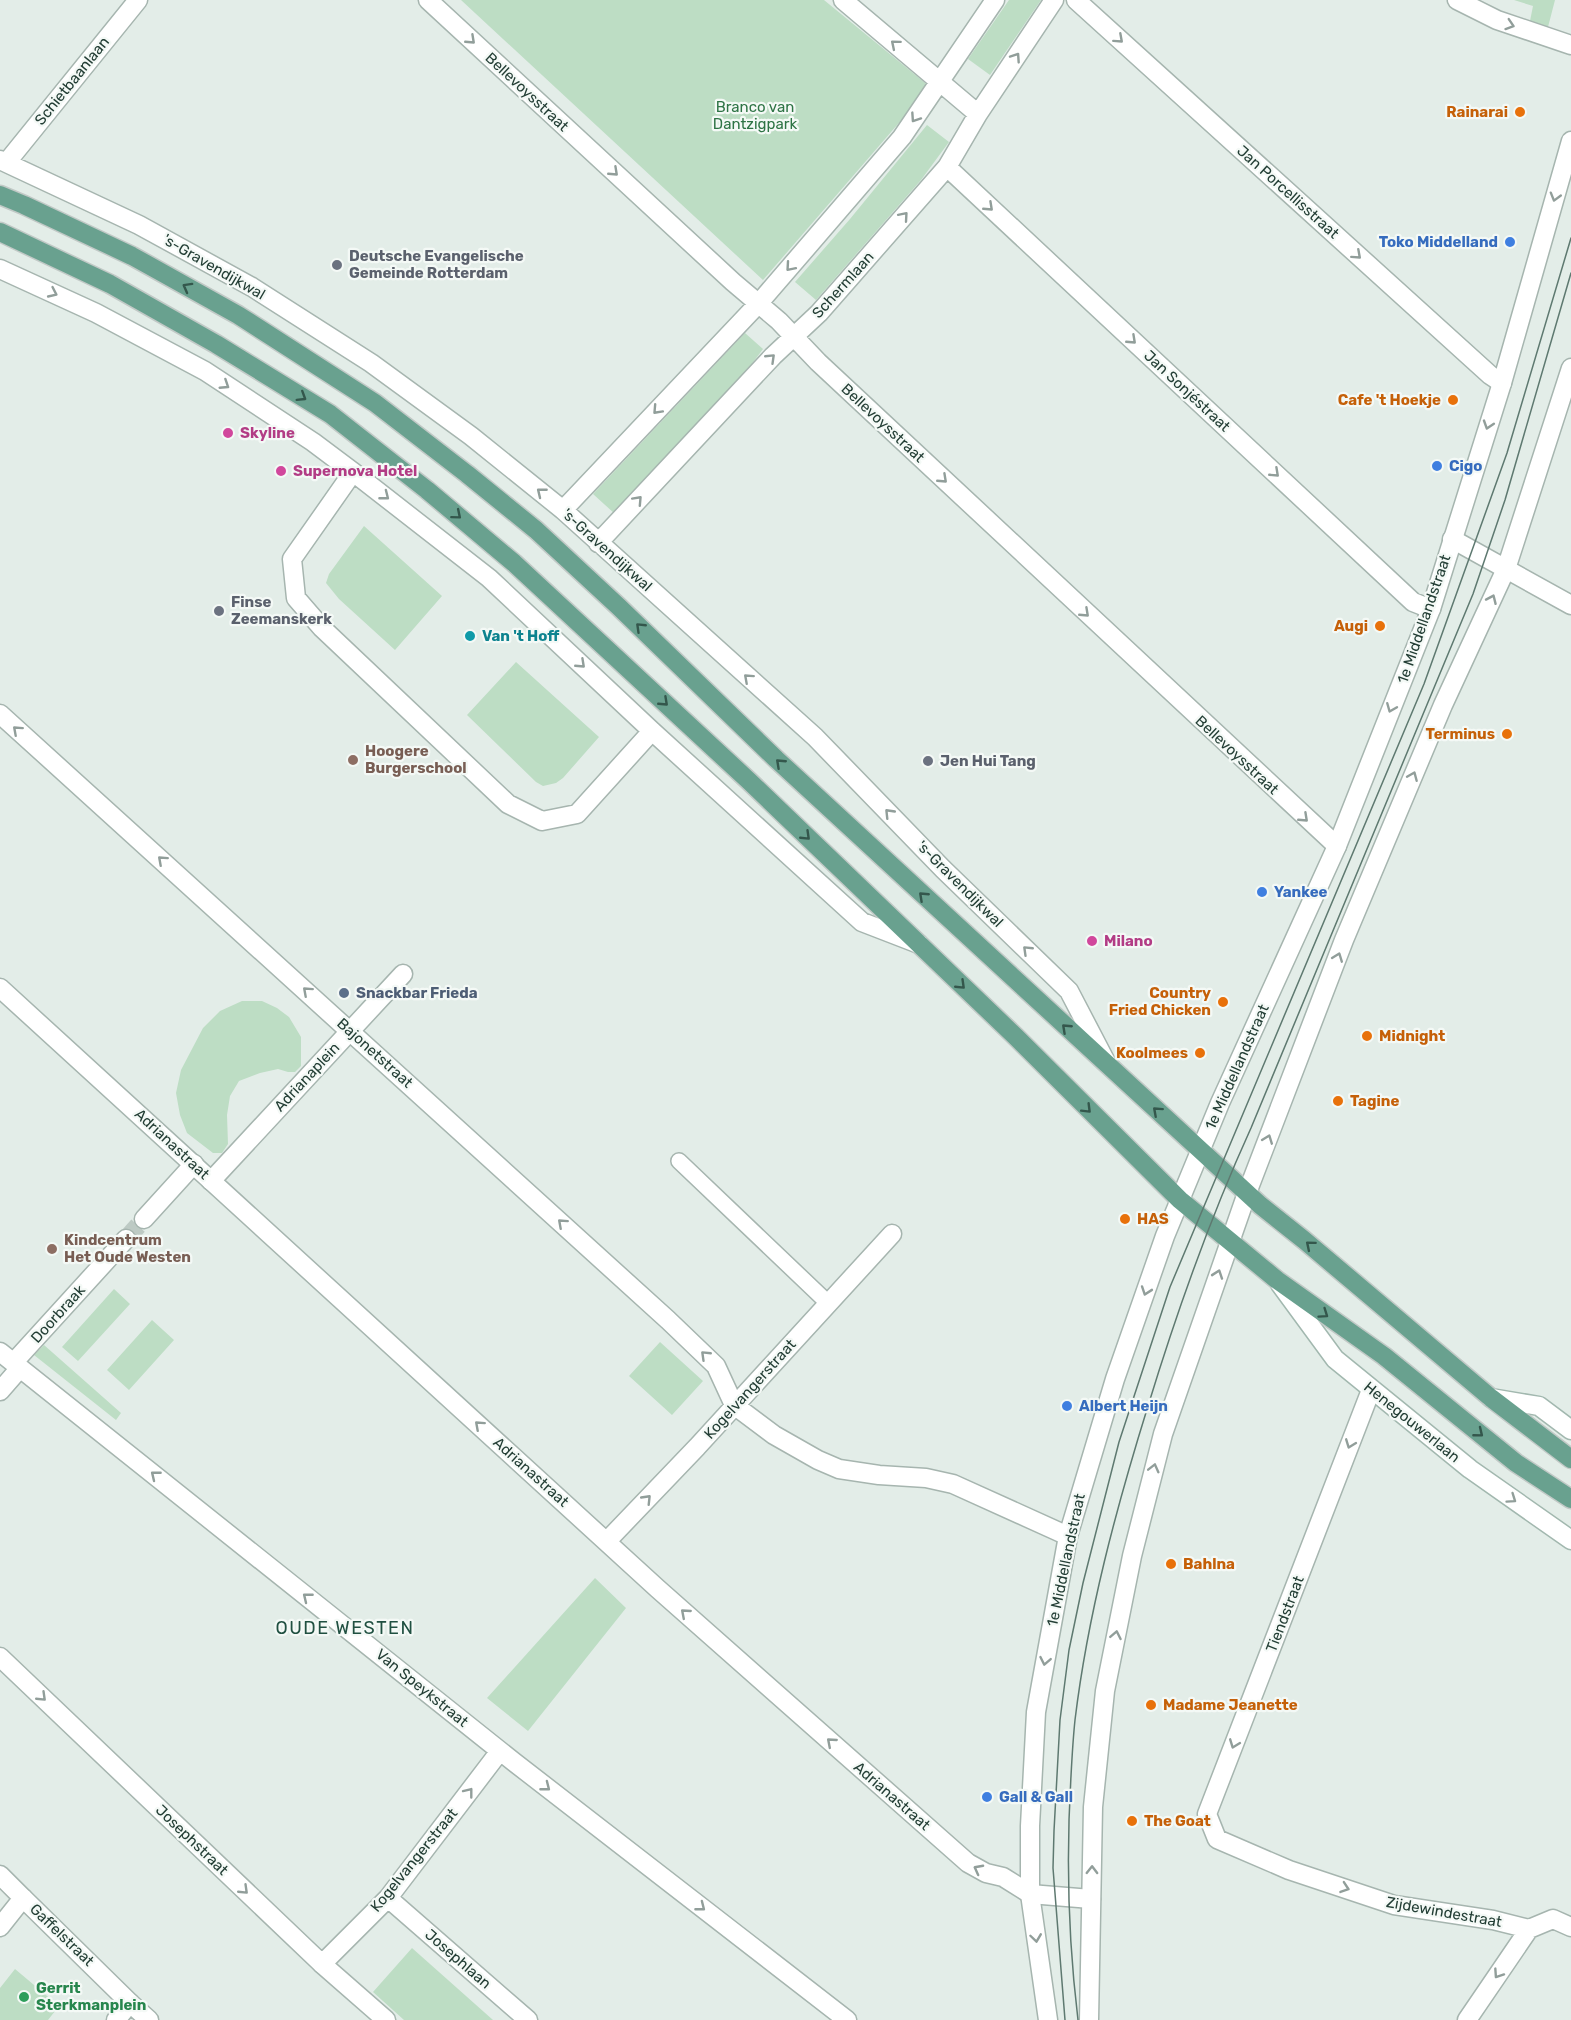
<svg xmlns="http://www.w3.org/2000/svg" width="1571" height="2020" font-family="Rubik,sans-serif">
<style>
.green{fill:#bdddc4}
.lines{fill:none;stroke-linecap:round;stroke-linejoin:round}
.pedestrian-tunnel{stroke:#bdcac4;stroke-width:18;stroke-dasharray:18 9;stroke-linecap:butt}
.service-casing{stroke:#a6b5af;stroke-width:18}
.pedestrian-casing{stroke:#a6b5af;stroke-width:21}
.minor-casing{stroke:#a6b5af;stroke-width:21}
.tertiary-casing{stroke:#a6b5af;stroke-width:21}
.secondary-casing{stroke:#a2b8af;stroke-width:21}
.primary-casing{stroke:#c1c9c6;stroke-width:21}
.service{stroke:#fff;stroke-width:15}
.pedestrian{stroke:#fff;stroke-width:18}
.minor{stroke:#fff;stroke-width:18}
.tertiary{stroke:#fff;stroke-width:18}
.secondary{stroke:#fff;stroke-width:18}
.primary{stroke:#69a18f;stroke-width:18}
.tram{stroke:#5e7970;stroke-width:1.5}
.oneway{stroke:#919e9a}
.oneway2{stroke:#34574c}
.food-dot{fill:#e8710a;stroke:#f4f9f6;stroke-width:2}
.shop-dot{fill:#3f7fe0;stroke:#f4f9f6;stroke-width:2}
.worship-dot{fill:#6b7280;stroke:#f4f9f6;stroke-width:2}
.hotel-dot{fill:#d1479c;stroke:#f4f9f6;stroke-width:2}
.culture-dot{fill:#0f9aa8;stroke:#f4f9f6;stroke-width:2}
.education-dot{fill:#8d6e63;stroke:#f4f9f6;stroke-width:2}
.service-dot{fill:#5c6f8a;stroke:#f4f9f6;stroke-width:2}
.leisure-dot{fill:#2e9e5b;stroke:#f4f9f6;stroke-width:2}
.labels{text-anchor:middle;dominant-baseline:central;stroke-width:4.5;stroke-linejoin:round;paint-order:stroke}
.street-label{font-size:15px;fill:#233e35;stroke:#f4f9f6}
.park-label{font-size:15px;fill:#2e7445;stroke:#f4f9f6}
.food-label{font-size:15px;font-weight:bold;fill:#c56008;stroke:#f4f9f6;text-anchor:end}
.shop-label{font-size:15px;font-weight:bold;fill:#366cbe;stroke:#f4f9f6;text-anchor:start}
.worship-label{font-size:15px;font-weight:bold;fill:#5b616d;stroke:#f4f9f6;text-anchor:start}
.hotel-label{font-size:15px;font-weight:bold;fill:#b23c85;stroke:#f4f9f6;text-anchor:start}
.culture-label{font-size:15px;font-weight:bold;fill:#0d838f;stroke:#f4f9f6;text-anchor:start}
.education-label{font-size:15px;font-weight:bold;fill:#785e54;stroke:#f4f9f6;text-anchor:start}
.service-label{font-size:15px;font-weight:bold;fill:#4e5e75;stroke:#f4f9f6;text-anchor:start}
.leisure-label{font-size:15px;font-weight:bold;fill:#27864d;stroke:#f4f9f6;text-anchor:start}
.quarter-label{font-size:18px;letter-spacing:1.5px;fill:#205041;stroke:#f4f9f6}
</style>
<rect width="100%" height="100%" fill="#e3ede8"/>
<!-- green -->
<path class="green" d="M461 0H824L930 87 763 280Z
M1009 0H1041L990 75 968 59Z
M1514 0H1555L1548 27 1530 21 1533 6Z
M927 125 949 142 921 180 816 300 795 282 850 219Z
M745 333 763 349 751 365 615 514 593 494Z
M364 526 442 596 395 650 339 599 326 583 329 574Z
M516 662 599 737 563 778 556 783 543 786 536 782 467 715Z
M242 1001H262L277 1008 289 1017 301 1037V1066L295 1072H288L278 1069 260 1073 239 1081 230 1096 227 1115 228 1144 222 1153H213L187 1133 180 1115 176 1093 181 1070 203 1028 220 1011Z
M114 1289 130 1304 78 1361 62 1347Z
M152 1320 174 1340 129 1390 107 1370Z
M660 1342 703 1381 672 1415 629 1376Z
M44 1345 121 1413 116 1420 34 1355Z
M595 1578 626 1608 528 1731 487 1698Z
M412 1948 493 2020H404L373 1992Z
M15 1969 59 2006 48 2020H0V1988Z"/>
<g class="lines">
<!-- pedestrian-tunnel -->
<path class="pedestrian-tunnel" d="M126 1239 144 1219"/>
<!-- service casing -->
<g class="service-casing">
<path id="service" d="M679 1161 828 1303"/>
</g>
<!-- pedestrian casing -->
<g class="pedestrian-casing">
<path id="pedestrian" d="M211 1181 403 974
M144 1219 194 1164
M14 1362 126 1239
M0 1391 20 1368
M23 1898 130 2003
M322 1964 386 2020"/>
</g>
<!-- minor casing -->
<g class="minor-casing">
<path id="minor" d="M428 0 733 282 779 321 818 362 1337 846
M843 0 978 114
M1076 0 1490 375 1502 383
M1457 0 1497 20 1571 45
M0 160 139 225 252 287 371 363 471 436 563 510 815 737 943 869 1069 991 1106 1062
M7 162 138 0
M947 167 1413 602 1431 609
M0 269 96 313 205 371 313 442 353 472 489 578 652 731 862 922 919 944
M353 472 292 559 296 598 322 628 508 804 542 821 577 814 652 731
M563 510 759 303 902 137 995 0
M1452 539 1571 605
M598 543 773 356 819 313 947 167 978 114 1054 0
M0 714 668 1320 716 1366 734 1405 774 1435 818 1460 839 1469 879 1475 926 1478 953 1484 1068 1536
M0 988 658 1589 968 1863 986 1873 1003 1877 1030 1894 1091 1899
M0 1352 514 1762 847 2020
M1371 1390 1207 1814 1217 1839 1289 1870 1394 1905 1493 1920 1529 1929 1553 1919 1571 1927
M607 1541 697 1447 892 1234
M0 1657 322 1964 388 1898 500 1751
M0 1875 23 1898 0 1927
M388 1898 528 2020
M116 2020 130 2003 149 2020
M1467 2020 1529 1929"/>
</g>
<!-- tertiary casing -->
<g class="tertiary-casing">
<path id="tertiary" d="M1048 2020 1030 1894V1826L1036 1712 1068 1536 1115 1379 1165 1236 1220 1103 1337 846 1431 609 1502 383 1571 141
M1089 2020 1093 1807 1105 1691 1132 1556 1163 1434 1247 1193 1344 940 1443 705 1506 569 1571 368"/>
</g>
<!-- secondary casing -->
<g class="secondary-casing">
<path id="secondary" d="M1280 1284 1335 1359 1470 1469 1571 1540
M1491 1398 1539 1406 1571 1430"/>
</g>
<!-- primary casing -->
<g class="primary-casing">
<path id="primary" d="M0 195 24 205 132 256 238 315 375 403 467 474 536 530 619 607 776 759 1260 1205 1304 1240 1491 1398 1571 1459
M0 232 110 284 216 344 330 414 427 490 514 563 749 781 1016 1037 1180 1200 1277 1280 1384 1356 1516 1463 1571 1499"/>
</g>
<!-- service -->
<use href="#service" class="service"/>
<!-- pedestrian -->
<use href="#pedestrian" class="pedestrian"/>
<!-- minor -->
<use href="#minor" class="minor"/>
<!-- tertiary -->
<use href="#tertiary" class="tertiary"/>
<!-- secondary -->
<use href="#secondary" class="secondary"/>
<!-- primary -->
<use href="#primary" class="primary"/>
<!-- tram -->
<path class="tram" d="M1065 2020 1053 1868 1054 1831 1060 1720 1069 1650 1083 1583 1119 1442 1170 1287 1424 684 1507 453 1571 238
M1078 2020C1068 1938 1066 1858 1071 1776 1072 1757 1073 1739 1075 1720 1088 1613 1116 1509 1148 1406 1177 1311 1210 1218 1251 1128L1473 594 1505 500 1571 273"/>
</g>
<!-- one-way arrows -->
<defs><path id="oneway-chevron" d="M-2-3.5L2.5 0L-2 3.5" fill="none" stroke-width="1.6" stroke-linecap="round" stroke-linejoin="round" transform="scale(1.5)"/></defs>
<g class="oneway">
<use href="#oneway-chevron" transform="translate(1510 25) rotate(18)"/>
<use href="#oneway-chevron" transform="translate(1119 39) rotate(42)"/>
<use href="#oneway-chevron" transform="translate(471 40) rotate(43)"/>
<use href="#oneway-chevron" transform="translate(895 44) rotate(-140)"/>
<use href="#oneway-chevron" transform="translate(1016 57) rotate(-56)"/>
<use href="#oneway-chevron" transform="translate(915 118) rotate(124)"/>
<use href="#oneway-chevron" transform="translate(614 172) rotate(43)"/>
<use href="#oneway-chevron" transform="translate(1555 197) rotate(106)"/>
<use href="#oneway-chevron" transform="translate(989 207) rotate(43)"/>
<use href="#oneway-chevron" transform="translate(904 216) rotate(-49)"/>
<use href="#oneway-chevron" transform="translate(1357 255) rotate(42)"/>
<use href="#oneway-chevron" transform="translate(790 267) rotate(131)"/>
<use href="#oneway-chevron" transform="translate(53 293) rotate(25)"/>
<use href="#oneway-chevron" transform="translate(1132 340) rotate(43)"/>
<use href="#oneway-chevron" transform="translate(771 358) rotate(-44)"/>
<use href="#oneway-chevron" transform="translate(225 385) rotate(33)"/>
<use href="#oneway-chevron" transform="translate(657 410) rotate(133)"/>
<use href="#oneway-chevron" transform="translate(1488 425) rotate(108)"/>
<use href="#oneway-chevron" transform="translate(1275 473) rotate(43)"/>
<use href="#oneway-chevron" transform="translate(943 479) rotate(43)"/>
<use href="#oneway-chevron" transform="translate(541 492) rotate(-141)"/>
<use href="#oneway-chevron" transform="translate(385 496) rotate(38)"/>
<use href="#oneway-chevron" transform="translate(638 500) rotate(-47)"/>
<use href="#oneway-chevron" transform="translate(1492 599) rotate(-66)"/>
<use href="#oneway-chevron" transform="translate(1085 613) rotate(43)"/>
<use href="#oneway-chevron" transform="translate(581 664) rotate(43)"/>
<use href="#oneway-chevron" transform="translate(748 678) rotate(-138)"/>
<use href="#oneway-chevron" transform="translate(1391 708) rotate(112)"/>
<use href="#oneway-chevron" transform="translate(17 730) rotate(-138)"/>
<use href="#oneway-chevron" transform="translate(1413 776) rotate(-67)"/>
<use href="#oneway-chevron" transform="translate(889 813) rotate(-134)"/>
<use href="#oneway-chevron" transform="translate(1304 818) rotate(43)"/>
<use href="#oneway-chevron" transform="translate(162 860) rotate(-138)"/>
<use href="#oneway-chevron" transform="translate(1027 950) rotate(-136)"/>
<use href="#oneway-chevron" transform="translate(1338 957) rotate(-69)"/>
<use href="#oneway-chevron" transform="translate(307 991) rotate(-138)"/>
<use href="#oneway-chevron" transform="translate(1268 1139) rotate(-69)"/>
<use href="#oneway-chevron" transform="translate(562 1223) rotate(-138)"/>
<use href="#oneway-chevron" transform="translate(1218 1274) rotate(-71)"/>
<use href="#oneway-chevron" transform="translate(1146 1291) rotate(109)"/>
<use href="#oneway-chevron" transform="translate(705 1355) rotate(-136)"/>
<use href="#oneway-chevron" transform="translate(479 1425) rotate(-138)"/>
<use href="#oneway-chevron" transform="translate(1350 1444) rotate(111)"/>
<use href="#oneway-chevron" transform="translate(1154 1468) rotate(-76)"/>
<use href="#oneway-chevron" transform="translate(155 1475) rotate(-141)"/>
<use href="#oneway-chevron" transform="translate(647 1499) rotate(-46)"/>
<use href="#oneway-chevron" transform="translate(1512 1499) rotate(35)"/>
<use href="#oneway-chevron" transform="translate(307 1597) rotate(-141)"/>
<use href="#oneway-chevron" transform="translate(685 1613) rotate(-139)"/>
<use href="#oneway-chevron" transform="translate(1116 1635) rotate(-79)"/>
<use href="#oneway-chevron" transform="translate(1045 1661) rotate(101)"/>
<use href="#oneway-chevron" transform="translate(42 1697) rotate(44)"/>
<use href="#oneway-chevron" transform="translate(831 1742) rotate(-139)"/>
<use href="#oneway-chevron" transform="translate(1234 1744) rotate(111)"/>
<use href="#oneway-chevron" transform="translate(546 1787) rotate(38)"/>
<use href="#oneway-chevron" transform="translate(469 1792) rotate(-52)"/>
<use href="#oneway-chevron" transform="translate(978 1869) rotate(-152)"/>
<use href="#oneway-chevron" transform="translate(1092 1870) rotate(-89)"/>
<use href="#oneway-chevron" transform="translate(1345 1888) rotate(19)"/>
<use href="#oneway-chevron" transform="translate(244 1890) rotate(44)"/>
<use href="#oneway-chevron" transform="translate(701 1907) rotate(38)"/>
<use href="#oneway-chevron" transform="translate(1036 1938) rotate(82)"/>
<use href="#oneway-chevron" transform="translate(1498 1974) rotate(124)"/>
</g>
<g class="oneway2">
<use href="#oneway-chevron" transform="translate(187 287) rotate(-151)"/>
<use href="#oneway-chevron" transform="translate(302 397) rotate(32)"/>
<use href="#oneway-chevron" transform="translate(457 515) rotate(40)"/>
<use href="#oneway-chevron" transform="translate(640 627) rotate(-136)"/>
<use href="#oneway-chevron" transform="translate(664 702) rotate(43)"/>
<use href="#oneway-chevron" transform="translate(780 763) rotate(-137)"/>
<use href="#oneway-chevron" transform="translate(806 836) rotate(44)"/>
<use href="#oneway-chevron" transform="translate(923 896) rotate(-137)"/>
<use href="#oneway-chevron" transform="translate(961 985) rotate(44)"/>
<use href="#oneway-chevron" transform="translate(1066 1028) rotate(-137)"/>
<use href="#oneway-chevron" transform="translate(1087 1109) rotate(45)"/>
<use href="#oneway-chevron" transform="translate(1157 1111) rotate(-138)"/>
<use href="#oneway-chevron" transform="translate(1310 1245) rotate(-140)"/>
<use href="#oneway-chevron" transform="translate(1324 1314) rotate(35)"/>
<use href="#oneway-chevron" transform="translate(1479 1433) rotate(39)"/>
</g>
<!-- markers -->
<g class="food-dot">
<circle cx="1520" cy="112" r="6"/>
<circle cx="1453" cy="400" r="6"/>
<circle cx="1380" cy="626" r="6"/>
<circle cx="1507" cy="734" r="6"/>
<circle cx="1223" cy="1002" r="6"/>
<circle cx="1367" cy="1036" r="6"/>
<circle cx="1200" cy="1053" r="6"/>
<circle cx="1338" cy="1101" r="6"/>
<circle cx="1125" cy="1219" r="6"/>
<circle cx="1171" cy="1564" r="6"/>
<circle cx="1151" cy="1705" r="6"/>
<circle cx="1132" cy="1821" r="6"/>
</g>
<g class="shop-dot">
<circle cx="1510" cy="242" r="6"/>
<circle cx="1437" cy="466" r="6"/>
<circle cx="1262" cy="892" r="6"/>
<circle cx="1067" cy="1406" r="6"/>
<circle cx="987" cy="1797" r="6"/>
</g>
<g class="worship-dot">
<circle cx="337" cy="265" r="6"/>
<circle cx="219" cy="611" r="6"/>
<circle cx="928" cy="761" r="6"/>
</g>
<g class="hotel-dot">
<circle cx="228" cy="433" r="6"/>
<circle cx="281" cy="471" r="6"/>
<circle cx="1092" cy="941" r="6"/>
</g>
<circle class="culture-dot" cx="470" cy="636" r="6"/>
<g class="education-dot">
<circle cx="353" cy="760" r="6"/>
<circle cx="52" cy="1249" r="6"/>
</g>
<circle class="service-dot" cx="344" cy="993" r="6"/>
<circle class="leisure-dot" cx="24" cy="1997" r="6"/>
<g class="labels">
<!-- street labels -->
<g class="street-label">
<text transform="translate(72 81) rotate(-51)">Schietbaanlaan</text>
<text transform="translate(527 92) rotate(43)">Bellevoysstraat</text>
<text transform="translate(1288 192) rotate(42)">Jan Porcellisstraat</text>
<text transform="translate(214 267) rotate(30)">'s-Gravendijkwal</text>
<text transform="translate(843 285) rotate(-48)">Schermlaan</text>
<text transform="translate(1187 391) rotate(43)">Jan Sonjéstraat</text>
<text transform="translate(883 423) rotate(43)">Bellevoysstraat</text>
<text transform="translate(607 550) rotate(42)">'s-Gravendijkwal</text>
<text transform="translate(1424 619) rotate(-71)">1e Middellandstraat</text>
<text transform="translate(1237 755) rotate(43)">Bellevoysstraat</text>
<text transform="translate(960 884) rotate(45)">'s-Gravendijkwal</text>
<text transform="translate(375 1053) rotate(42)">Bajonetstraat</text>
<text transform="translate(1237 1067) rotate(-66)">1e Middellandstraat</text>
<text transform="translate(307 1077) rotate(-47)">Adrianaplein</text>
<text transform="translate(172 1144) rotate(43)">Adrianastraat</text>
<text transform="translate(58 1314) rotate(-48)">Doorbraak</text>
<text transform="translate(750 1389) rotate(-48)">Kogelvangerstraat</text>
<text transform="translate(1412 1422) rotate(39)">Henegouwerlaan</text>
<text transform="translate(531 1472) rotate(42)">Adrianastraat</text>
<text transform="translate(1066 1560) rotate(-78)">1e Middellandstraat</text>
<text transform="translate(1285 1614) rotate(-69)">Tiendstraat</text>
<text transform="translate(422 1688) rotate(39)">Van Speykstraat</text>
<text transform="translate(892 1796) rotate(41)">Adrianastraat</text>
<text transform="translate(192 1840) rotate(44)">Josephstraat</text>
<text transform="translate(414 1860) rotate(-51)">Kogelvangerstraat</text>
<text transform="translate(1444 1912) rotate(10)">Zijdewindestraat</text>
<text transform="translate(62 1935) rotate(44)">Gaffelstraat</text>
<text transform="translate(458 1959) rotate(41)">Josephlaan</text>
</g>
<!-- park labels -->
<g class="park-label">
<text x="755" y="107">Branco van<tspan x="755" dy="17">Dantzigpark</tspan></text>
</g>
<!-- food labels -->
<g class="food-label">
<text x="1508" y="112">Rainarai</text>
<text x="1441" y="400">Cafe 't Hoekje</text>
<text x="1368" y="626">Augi</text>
<text x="1495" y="734">Terminus</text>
<text x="1211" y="993">Country<tspan x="1211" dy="17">Fried Chicken</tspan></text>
<text x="1379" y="1036" text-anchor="start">Midnight</text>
<text x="1188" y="1053">Koolmees</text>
<text x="1350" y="1101" text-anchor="start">Tagine</text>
<text x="1137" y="1219" text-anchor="start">HAS</text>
<text x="1183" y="1564" text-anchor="start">Bahlna</text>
<text x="1163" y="1705" text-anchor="start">Madame Jeanette</text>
<text x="1144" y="1821" text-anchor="start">The Goat</text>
</g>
<!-- shop labels -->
<g class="shop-label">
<text x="1498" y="242" text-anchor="end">Toko Middelland</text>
<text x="1449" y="466">Cigo</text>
<text x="1274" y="892">Yankee</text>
<text x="1079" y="1406">Albert Heijn</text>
<text x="999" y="1797">Gall &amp; Gall</text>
</g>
<!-- worship labels -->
<g class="worship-label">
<text x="349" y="256">Deutsche Evangelische<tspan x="349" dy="17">Gemeinde Rotterdam</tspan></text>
<text x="231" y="602">Finse<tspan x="231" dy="17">Zeemanskerk</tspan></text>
<text x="940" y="761">Jen Hui Tang</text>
</g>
<!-- hotel labels -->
<g class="hotel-label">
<text x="240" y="433">Skyline</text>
<text x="293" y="471">Supernova Hotel</text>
<text x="1104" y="941">Milano</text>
</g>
<!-- culture labels -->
<g class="culture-label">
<text x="482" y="636">Van 't Hoff</text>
</g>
<!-- education labels -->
<g class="education-label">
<text x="365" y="751">Hoogere<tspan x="365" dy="17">Burgerschool</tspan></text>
<text x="64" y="1240">Kindcentrum<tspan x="64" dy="17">Het Oude Westen</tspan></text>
</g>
<!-- service labels -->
<g class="service-label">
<text x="356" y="993">Snackbar Frieda</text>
</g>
<!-- leisure labels -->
<g class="leisure-label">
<text x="36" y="1988">Gerrit<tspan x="36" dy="17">Sterkmanplein</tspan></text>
</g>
<!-- quarter labels -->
<g class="quarter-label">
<text x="345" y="1628">OUDE WESTEN</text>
</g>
</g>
</svg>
